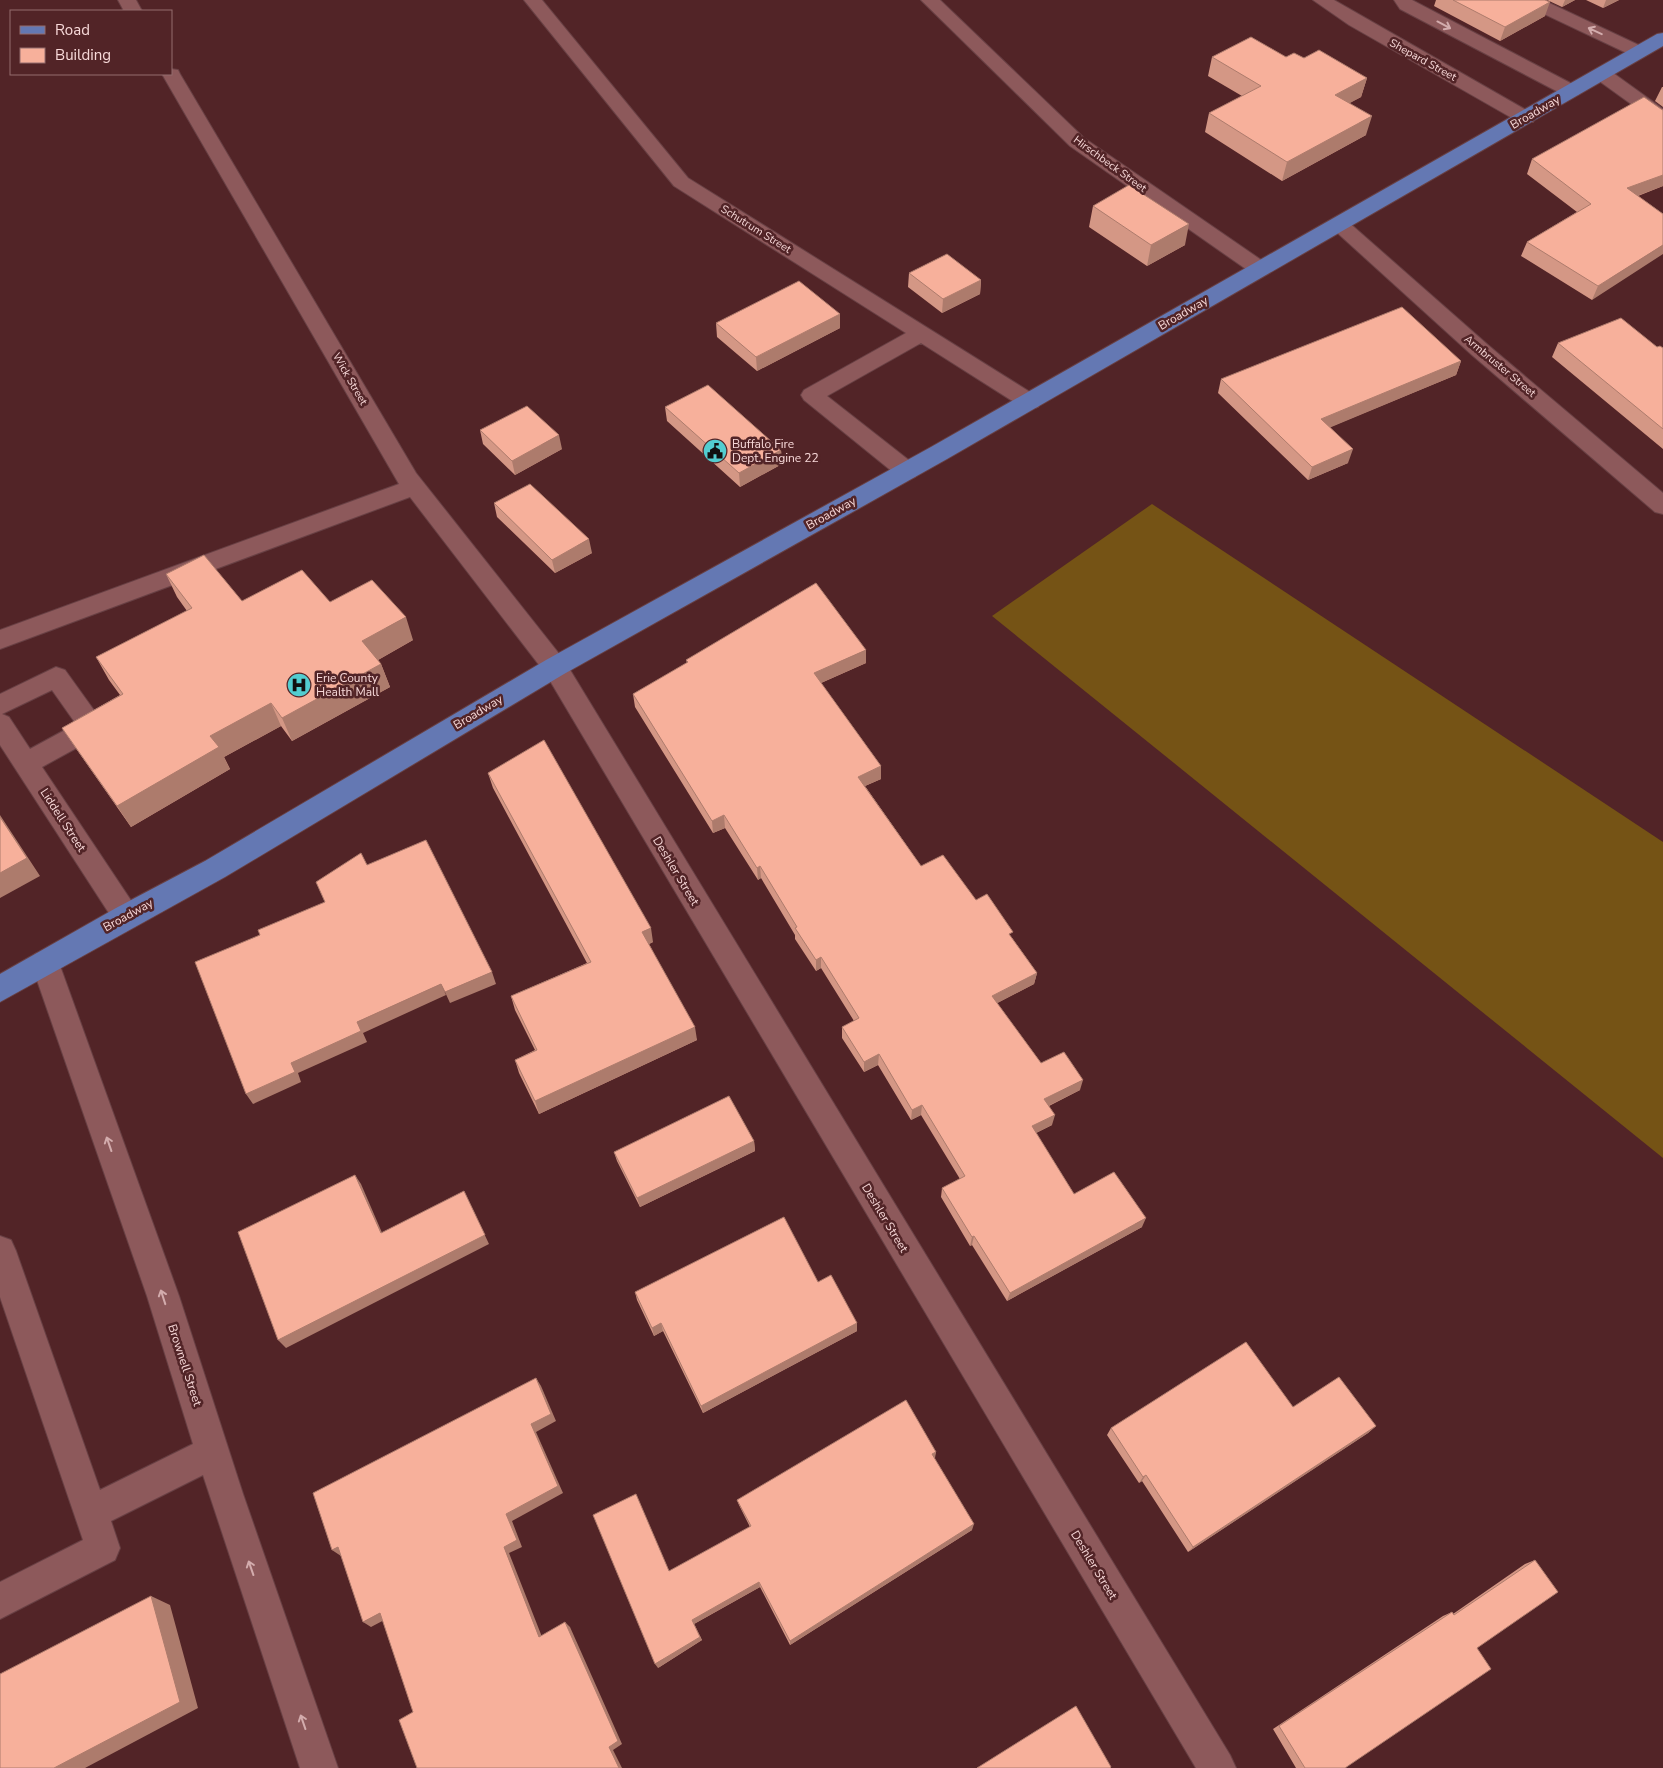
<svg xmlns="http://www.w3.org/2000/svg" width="1663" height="1768" font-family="'Nunito Sans',sans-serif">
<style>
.forest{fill:#755315}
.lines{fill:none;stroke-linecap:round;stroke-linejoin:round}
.minor-casing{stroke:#684044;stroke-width:2}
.major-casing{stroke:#684044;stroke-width:2}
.minor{fill:#8d595b;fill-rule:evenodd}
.major{fill:#6478b3;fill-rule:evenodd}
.wall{fill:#d49785}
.shaded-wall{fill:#ad7b6c}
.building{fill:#f7b09b;stroke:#ad7b6c}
.oneway{stroke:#d3acad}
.labels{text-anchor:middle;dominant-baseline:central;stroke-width:5;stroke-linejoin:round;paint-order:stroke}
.far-street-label{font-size:11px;fill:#f8d9d9;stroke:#522427}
.street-label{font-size:12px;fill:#f8d9d9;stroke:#522427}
.poi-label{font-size:12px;fill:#f8d9d9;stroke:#522427;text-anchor:start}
</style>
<rect width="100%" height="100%" fill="#522427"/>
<!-- forest -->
<path class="forest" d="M1152 504 1663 842V1158L992 616Z"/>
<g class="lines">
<!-- minor casing -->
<g class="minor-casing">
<path id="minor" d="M118 0H136L142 11H124Z
M524 0H542L688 178 1038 397 1041 402 1038 407 1030 409 1022 407 921 343 827 396 915 465 918 471 915 477 907 479 899 477 804 400 801 395 804 390 906 333 674 186Z
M921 0H940L1084 138 1267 264 1270 269 1267 274 1260 275 1253 274 1070 146Z
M1313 0H1334L1533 114 1535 118 1533 122H1519L1349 25Z
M1394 0H1412L1578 87 1580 91 1578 95H1564L1400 9Z
M1520 0H1543L1645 48 1648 52 1645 56H1633L1523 4Z
M1602 68 1609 70 1663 109V124L1656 122 1595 78 1593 74 1595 70Z
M171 69 178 70 180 74 416 473 564 660 1230 1755 1236 1768H1196L546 674 410 497 0 649V630L399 484 162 74H171Z
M1339 218 1346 220 1488 345 1663 493V514L1655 512 1472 355 1332 228 1329 224 1332 220Z
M56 667 65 670 106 727 102 734 42 767 136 908 140 916 136 924 126 928 116 924 0 745V694ZM52 690 76 724 30 749 9 717 2 714Z
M45 951 55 954 59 963 179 1296 243 1494 338 1768H300L203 1475 111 1521 120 1548 115 1560 0 1619V1582L83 1540 0 1297V1236L11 1240 16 1251 100 1490 193 1444 147 1296 31 963 35 954Z"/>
</g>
<!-- major casing -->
<g class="major-casing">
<path id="major" d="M1663 33V46L947 459 564 674 225 877 0 1002V974L116 908 205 861 546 660 931 447 1657 34Z"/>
</g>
<!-- minor -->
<use href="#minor" class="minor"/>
<!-- major -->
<use href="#major" class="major"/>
</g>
<!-- wall -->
<path class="wall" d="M1436 0H1545V16L1500 41 1434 6Z
M1547 0H1575L1562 7Z
M1586 0H1619L1603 8Z
M1212 57H1286L1304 58 1367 78 1361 97 1349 103 1366 135 1282 181 1205 132 1209 113 1242 96 1208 76Z
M1662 87H1663V107L1655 101Z
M1661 109 1663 110V186L1638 196 1663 214 1592 300 1521 256 1527 242 1577 212 1527 174 1532 159Z
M1093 206 1185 245 1147 266 1089 227Z
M909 273 981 280 980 294 942 313 908 287Z
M840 314V328L757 371 717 337 716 323Z
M1558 343 1657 347 1663 348V449L1552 357Z
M1461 361 1456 375 1330 427 1348 463 1308 480 1218 393 1221 379Z
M665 407 781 450 782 464 740 487 667 421Z
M480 430 562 449 515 475 483 444Z
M494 503 592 553 555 573 497 517Z
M166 574 242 601 330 602 413 640 378 660 381 664 390 687 292 741 281 726 224 757 230 769 131 827 77 750 62 728 120 695 109 680 96 657 187 611 177 597Z
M686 660 866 663 821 683 881 766V779L865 786 921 866 976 900 1012 938 1037 973 1034 984 997 1003 1041 1063 1080 1090 1049 1106 1052 1125 1036 1133 1074 1194 1142 1227 1007 1301 972 1245 970 1246 941 1197 942 1188 960 1179 921 1115 911 1120 878 1065 864 1072 842 1038V1027L854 1021 821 968 816 971 795 939V935L761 878 758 880 725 828 713 833 635 707 633 694 687 663Z
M488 773 653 942 649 944 697 1040 539 1114 519 1073 515 1060 535 1050 515 1010 511 996 587 963 493 788Z
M754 1141 755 1151 640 1207 617 1161 614 1152Z
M818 1282 857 1323V1331L703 1413 663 1331 654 1336 637 1300 635 1292Z
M1293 1407 1376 1426 1368 1433 1188 1552 1142 1481 1139 1483 1107 1435 1111 1428Z
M936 1452 934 1458 972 1530 790 1645 760 1587 694 1624 702 1640 658 1668 750 1527 739 1505 737 1500Z
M1535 1560 1345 1768H1296L1273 1729 1443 1616 1452 1612 1453 1614 1525 1564Z"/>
<!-- shaded-wall -->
<path class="shaded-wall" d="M1565 0H1575L1562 7Z
M1606 0H1619L1603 8Z
M1550 2 1545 16 1500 41 1505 27Z
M1367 78 1361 97 1330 114 1335 95Z
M1372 116 1366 135 1282 181 1287 162Z
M1663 175V186L1621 202 1627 188Z
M1189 224 1185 245 1147 266 1151 245Z
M1663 245V254L1592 300 1598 286Z
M981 280 980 294 942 313 943 299Z
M840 314V328L757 371 756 357Z
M1461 361 1456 375 1317 433 1321 419Z
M559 435 562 449 515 475 512 461Z
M1353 449 1348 463 1308 480 1312 467Z
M781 450 782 464 740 487 739 473Z
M589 539 592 553 555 573 552 560Z
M406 617 413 640 371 664 362 641Z
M866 650V663L814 686V673Z
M381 664 390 687 292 741 282 718Z
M271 703 281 726 224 757 230 769 131 827 117 806 210 736Z
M881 766V779L858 789V777Z
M0 815 40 876 0 898Z
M724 815 725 828 713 833 712 821Z
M760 866 761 878 758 880 757 868Z
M651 928 653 942 645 946 642 932Z
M821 957V968L816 971V960Z
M492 972 496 984 450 1003 445 992Z
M1037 973 1034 984 990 1007 992 996Z
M441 984 446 995 363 1033 367 1042 298 1073 301 1082 253 1104 246 1094 291 1063 357 1022Z
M695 1027 697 1040 539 1114 535 1101Z
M879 1054 878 1065 864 1072V1062Z
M1083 1080 1080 1090 1042 1109 1044 1099Z
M922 1105 921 1115 911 1120 912 1110Z
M1055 1115 1052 1125 1030 1136 1032 1126Z
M754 1141 755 1151 640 1207 637 1198Z
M355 1175 361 1184 386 1242 381 1233Z
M464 1191 489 1244 286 1348 278 1340Z
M1146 1218 1142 1227 1007 1301 1010 1293Z
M974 1236 972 1245 970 1246 972 1237Z
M661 1323 663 1331 654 1336 652 1328Z
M857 1323V1331L703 1413 701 1406Z
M536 1378 541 1386 556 1421 536 1432 563 1493 512 1521 522 1547 509 1553 544 1642 539 1637 504 1547 506 1514 531 1424Z
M1376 1426 1368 1433 1188 1552 1193 1547Z
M936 1452 935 1458 931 1460 932 1454Z
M1146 1475 1142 1481 1139 1483 1143 1477Z
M974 1524 972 1530 790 1645V1641Z
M338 1547 346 1553 341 1556 332 1550Z
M759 1582 760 1587 694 1624 692 1620Z
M151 1596 170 1605 198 1708 85 1768H54Z
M380 1613 388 1618 371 1627 363 1622Z
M565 1622 570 1627 622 1744 613 1750 622 1768H619L609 1747Z
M700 1637 702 1640 658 1668 655 1664Z"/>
<!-- building -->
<path class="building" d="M1453 0H1545L1550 2 1505 27Z
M1251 37 1286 57 1294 53 1304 58 1319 50 1367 78 1335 95 1372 116 1287 162 1209 113 1261 86 1212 57Z
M1644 97 1661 109 1663 110V175L1627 188 1663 214V245L1598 286 1527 242 1591 204 1532 159Z
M1129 185 1189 224 1151 245 1093 206Z
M947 254 981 280 943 299 909 273Z
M799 281 840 314 756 357 716 323Z
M1402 307 1461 361 1321 419 1353 449 1312 467 1221 379Z
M1621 318 1657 347 1660 346 1663 348V429L1558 343Z
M708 385 781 450 739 473 665 407Z
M527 406 559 435 512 461 480 430Z
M530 484 589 539 552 560 494 503Z
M204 555 242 601 302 570 330 602 372 580 406 617 362 641 381 664 282 718 271 703 210 736 219 747 117 806 62 728 123 694 96 657 192 608 166 574Z
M816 583 866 650 814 673 881 766 858 777 921 866 943 855 976 900 987 894 1013 932 1009 934 1037 973 992 996 1041 1063 1064 1052 1083 1080 1044 1099 1055 1115 1032 1126 1074 1194 1114 1172 1146 1218 1010 1293 974 1236 972 1237 942 1188 965 1176 922 1105 912 1110 879 1054 864 1062 842 1027 859 1018 821 957 816 960 795 928 797 927 760 866 757 868 724 815 712 821 633 694 688 662 686 660Z
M544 740 651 928 642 932 695 1027 535 1101 515 1060 537 1050 511 996 591 962 488 773Z
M0 817 27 858 0 873Z
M426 840 492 972 445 992 441 984 357 1022 361 1031 291 1063 295 1072 246 1094 195 962 260 935 258 930 325 902 316 882 361 853 367 865Z
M729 1096 754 1141 637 1198 614 1152Z
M355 1175 381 1233 464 1191 485 1235 278 1340 238 1232Z
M784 1217 818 1282 831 1275 857 1323 701 1406 661 1323 652 1328 635 1292Z
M1246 1342 1293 1407 1339 1377 1376 1426 1193 1547 1146 1475 1143 1477 1111 1428Z
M536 1378 551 1414 531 1424 558 1486 506 1514 517 1540 504 1547 539 1637 565 1622 618 1741 609 1747 619 1768H417L399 1720 413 1712 380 1613 363 1622 338 1547 332 1550 313 1493Z
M906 1400 936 1452 932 1454 974 1524 790 1641 759 1582 692 1620 700 1637 655 1664 593 1515 636 1494 669 1571 751 1526 737 1500Z
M1535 1560 1558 1592 1477 1648 1491 1669 1345 1768H1305L1279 1726 1452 1612 1454 1615Z
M151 1596 180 1702 54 1768H0V1674Z
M1076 1706 1111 1767 1110 1768H977Z"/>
<!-- one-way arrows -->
<defs><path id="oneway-shaft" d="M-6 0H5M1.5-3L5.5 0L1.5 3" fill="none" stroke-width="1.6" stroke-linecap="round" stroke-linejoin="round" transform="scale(1.25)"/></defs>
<g class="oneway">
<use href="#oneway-shaft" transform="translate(1444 25) rotate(28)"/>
<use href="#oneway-shaft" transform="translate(1595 31) rotate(-155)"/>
<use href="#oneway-shaft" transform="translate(109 1144) rotate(-109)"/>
<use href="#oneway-shaft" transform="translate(163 1297) rotate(-108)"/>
<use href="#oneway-shaft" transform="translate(251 1568) rotate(-109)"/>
<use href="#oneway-shaft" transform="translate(303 1722) rotate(-109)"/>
</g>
<!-- icons -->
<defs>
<g id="civic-disc" transform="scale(1.25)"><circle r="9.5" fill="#52cdd0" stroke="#522427"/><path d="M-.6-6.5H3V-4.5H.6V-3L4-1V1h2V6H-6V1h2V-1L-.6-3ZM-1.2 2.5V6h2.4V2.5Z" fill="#111"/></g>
<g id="hospital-disc" transform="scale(1.25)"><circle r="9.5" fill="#52cdd0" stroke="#522427"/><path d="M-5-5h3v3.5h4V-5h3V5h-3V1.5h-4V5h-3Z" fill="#111"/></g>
</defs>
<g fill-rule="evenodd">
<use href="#civic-disc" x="715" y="451"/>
<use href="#hospital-disc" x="299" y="685"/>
</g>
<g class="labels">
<!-- far-street labels -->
<g class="far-street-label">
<text transform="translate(1423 60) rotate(29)">Shepard Street</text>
<text transform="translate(1110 164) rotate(36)">Hirschbeck Street</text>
<text transform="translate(756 229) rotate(32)">Schutrum Street</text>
<text transform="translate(1500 366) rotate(40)">Armbruster Street</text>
<text transform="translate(350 379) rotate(60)">Wick Street</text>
</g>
<!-- street labels -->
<g class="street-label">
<text transform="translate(1535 112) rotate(-30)">Broadway</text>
<text transform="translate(1183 313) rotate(-30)">Broadway</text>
<text transform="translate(831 513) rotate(-29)">Broadway</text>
<text transform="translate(478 712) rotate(-31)">Broadway</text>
<text transform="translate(63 820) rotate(57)">Liddell Street</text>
<text transform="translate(676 871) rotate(59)">Deshler Street</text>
<text transform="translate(128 915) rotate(-29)">Broadway</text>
<text transform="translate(885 1218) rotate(59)">Deshler Street</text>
<text transform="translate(185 1365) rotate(72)">Brownell Street</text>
<text transform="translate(1094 1565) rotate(59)">Deshler Street</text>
</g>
<!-- poi labels -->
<g class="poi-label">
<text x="732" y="444">Buffalo Fire<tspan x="732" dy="14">Dept. Engine 22</tspan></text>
<text x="316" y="678">Erie County<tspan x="316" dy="14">Health Mall</tspan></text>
</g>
</g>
<!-- legend -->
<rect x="10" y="10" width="162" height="65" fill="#522427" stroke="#946c6e"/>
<rect x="20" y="26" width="25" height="8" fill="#6478b3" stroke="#946c6e"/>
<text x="55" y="35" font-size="15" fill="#f8d9d9">Road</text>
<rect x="20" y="48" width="25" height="15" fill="#f7b09b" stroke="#946c6e"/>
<text x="55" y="60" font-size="15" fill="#f8d9d9">Building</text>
</svg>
